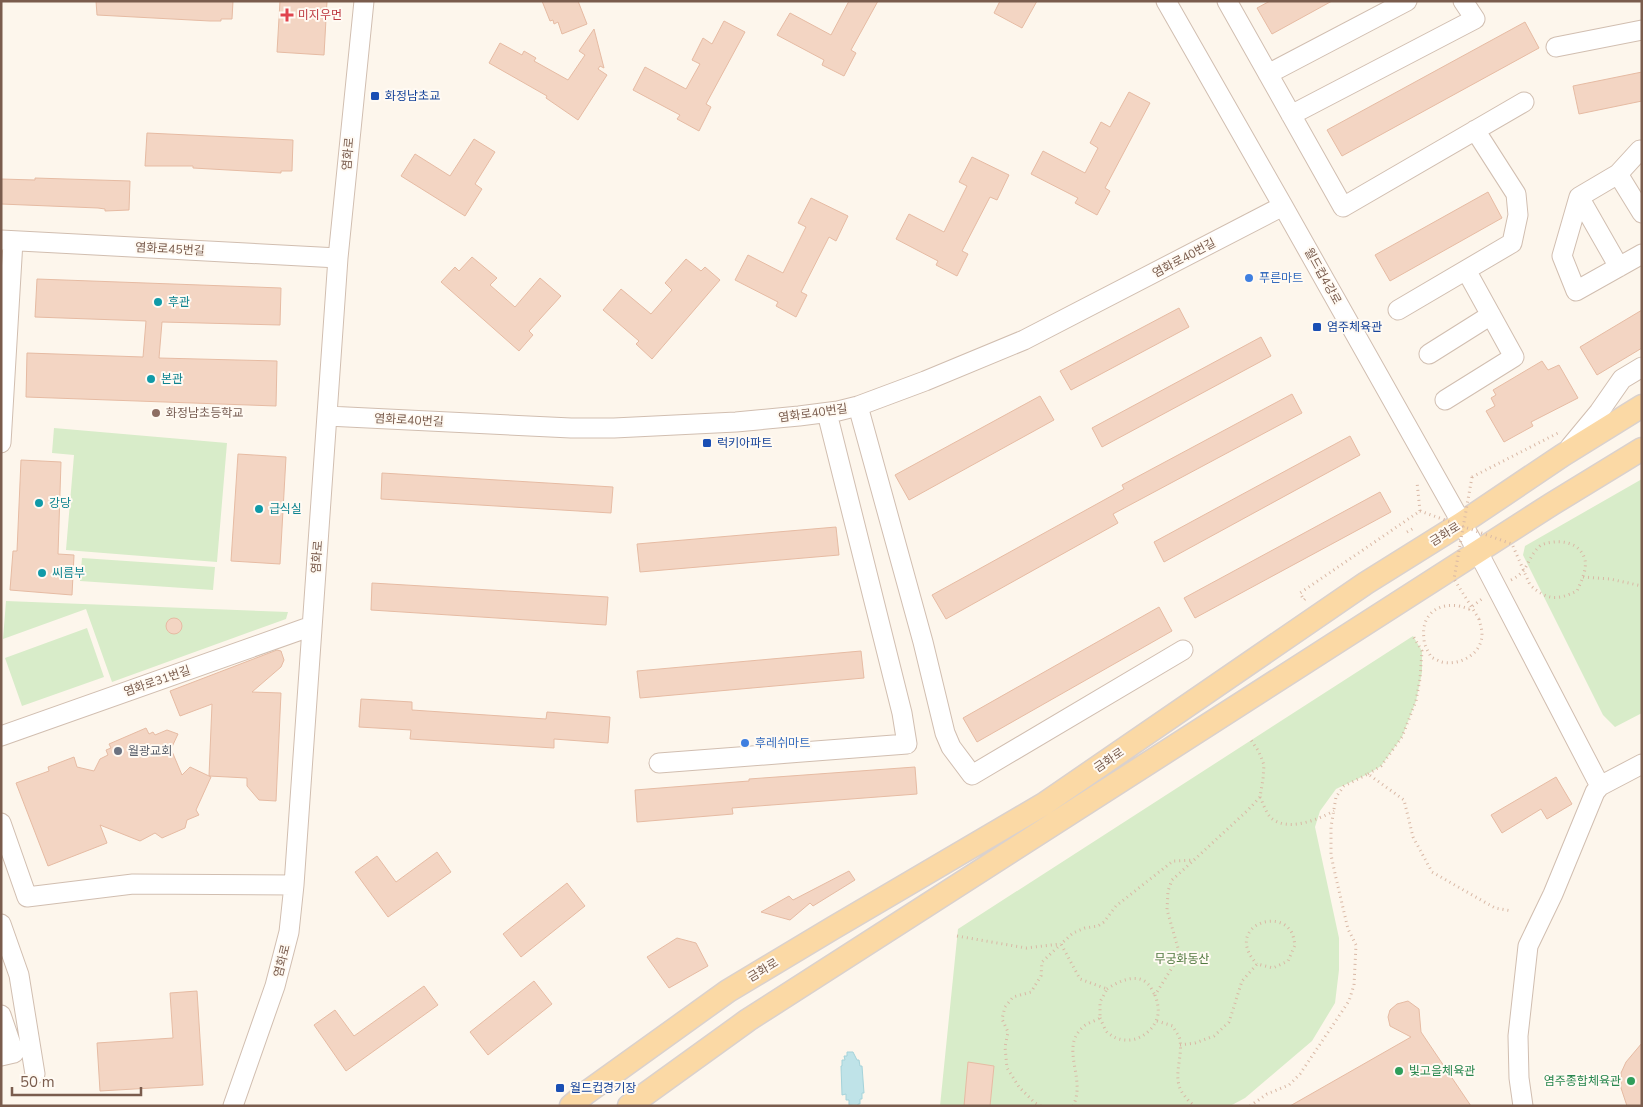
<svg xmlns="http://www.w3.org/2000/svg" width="1643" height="1107" font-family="'Nunito Sans','Noto Sans KR',sans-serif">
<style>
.green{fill:#d8ecc9}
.water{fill:#bfe3e8;stroke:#a5d3da}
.building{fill:#f3d5c3;stroke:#e6bba3}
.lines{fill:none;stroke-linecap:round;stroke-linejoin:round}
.minor-casing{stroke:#d1beb0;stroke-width:21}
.major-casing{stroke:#dad1cd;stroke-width:25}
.path{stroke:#d9b8a5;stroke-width:3;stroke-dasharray:1 4;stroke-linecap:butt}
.minor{stroke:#fff;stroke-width:19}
.major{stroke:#fbd9a5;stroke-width:22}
.path-bridge{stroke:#d9b8a5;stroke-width:3;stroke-dasharray:1 4;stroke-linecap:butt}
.health-dot{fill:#e0444e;stroke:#fffaf3;stroke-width:2}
.transit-dot{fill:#1a4fb4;stroke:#fffaf3;stroke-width:2}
.shop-dot{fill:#3f7fe0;stroke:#fffaf3;stroke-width:2}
.culture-dot{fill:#0f9aa8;stroke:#fffaf3;stroke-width:2}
.education-dot{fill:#8d6e63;stroke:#fffaf3;stroke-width:2}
.worship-dot{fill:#6b7280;stroke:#fffaf3;stroke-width:2}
.leisure-dot{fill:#2e9e5b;stroke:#fffaf3;stroke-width:2}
.labels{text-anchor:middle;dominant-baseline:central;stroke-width:4;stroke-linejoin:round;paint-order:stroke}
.health-label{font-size:12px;fill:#be3a42;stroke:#fffaf3;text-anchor:start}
.transit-label{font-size:12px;fill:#164399;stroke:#fffaf3;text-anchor:start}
.street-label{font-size:12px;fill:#7a5c4d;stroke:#fffaf3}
.shop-label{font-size:12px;fill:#366cbe;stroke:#fffaf3;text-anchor:start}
.culture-label{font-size:12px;fill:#0d838f;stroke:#fffaf3;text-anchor:start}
.education-label{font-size:12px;fill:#785e54;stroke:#fffaf3;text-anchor:start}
.worship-label{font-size:12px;fill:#5b616d;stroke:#fffaf3;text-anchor:start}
.park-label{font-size:12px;fill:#537a41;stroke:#fffaf3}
.leisure-label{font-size:12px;fill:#27864d;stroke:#fffaf3;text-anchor:start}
</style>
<rect width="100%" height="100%" fill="#fdf6ec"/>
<!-- green -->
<path class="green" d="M54 428 227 443 217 562 66 550 74 455 52 453Z
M1642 479V713L1615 727 1603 715 1523 555 1525 546Z
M82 558 215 567 213 590 80 581Z
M6 601 288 612 286 619 112 682 86 609 3 639Z
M87 628 104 677 22 706 5 658Z
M1413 636 1422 651V672L1416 701 1402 737 1381 766 1368 774 1336 789 1320 811 1315 827 1339 938V970L1335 1003 1312 1041 1245 1098 1230 1106H940L958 929Z"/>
<!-- water -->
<path class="water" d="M847 1052H853L857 1060H859L860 1066H862L864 1093H862V1099H860V1104H858V1106L849 1105V1100H846V1094L842 1095 841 1066H842V1060H845L844 1056H847Z"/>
<!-- building -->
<path class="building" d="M96 1H233L232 19H221V21H210L97 15Z
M280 1H327L324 55 277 52Z
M542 1H578L587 24 562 34 558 22 554 24 553 20 550 21Z
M849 1H878L851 50 856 53 844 76 822 65 824 60 777 35 790 13 831 35Z
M1000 1H1037L1022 28 994 13Z
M1270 1H1332L1272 34 1257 8Z
M724 21 745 32 706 104 711 107 699 131 677 119 680 115 633 90 645 67 686 89 700 64 692 60 703 38 712 44Z
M1525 22 1539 48 1342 156 1327 130Z
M594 29 604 68 600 66 598 69 607 75 578 120 546 98 547 96 489 63 500 43 522 55 524 51 536 58 534 61 568 80 585 55 579 51Z
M1642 72V101L1579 114 1573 86Z
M1129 92 1150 103 1105 188 1110 191 1097 215 1075 203 1078 198 1031 174 1043 151 1085 173 1098 148 1090 143 1101 122 1110 127Z
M147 133 293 140 292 171H281V173L193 168V166H145Z
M474 139 495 152 475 184 482 189 465 216 401 176 415 154 450 176Z
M972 157 1009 175 997 200 990 197 962 251 968 254 957 276 936 265 938 261 896 239 909 214 944 232 967 186 959 182Z
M35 178 130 181 129 210 105 211V209L98 208 1 204V179L35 180Z
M1488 192 1502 218 1390 281 1375 255Z
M811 198 848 216 836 241 829 237 801 292 807 295 796 317 776 306 778 302 735 280 748 255 783 273 806 227 798 223Z
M472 257 497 278 490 285 515 307 540 278 561 296 529 331 533 335 519 351 441 282 455 267 459 271Z
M686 259 701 271 705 267 720 280 652 359 636 344 639 341 603 310 621 289 651 314 672 290 665 283Z
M37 279 281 288 280 325 162 322 159 358 277 361 276 406 26 397 27 353 143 357 146 321 35 317Z
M1179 308 1189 327 1071 390 1060 371Z
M1642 310V348L1597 375 1580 347Z
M1261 337 1271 356 1102 447 1092 428Z
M1542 361 1548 370 1559 365 1578 398 1531 422 1533 426 1504 442 1486 411 1495 406 1491 398 1496 395 1493 390Z
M1292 394 1302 413 1113 514 1118 523 946 619 932 595 1124 489 1122 485Z
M1040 396 1054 420 909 500 895 475Z
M1350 436 1360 455 1164 562 1154 542Z
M238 454 286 457 280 564 231 561Z
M21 460 61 462 58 554 74 555 72 595 10 590 13 551H17Z
M382 473 613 487 611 513 381 499Z
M1380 492 1391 512 1195 618 1184 598Z
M836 527 839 555 640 572 637 544Z
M372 583 608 597 606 625 371 610Z
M1159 607 1172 631 977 742 963 718Z
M166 626a8 8 0 1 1 16 0a8 8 0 1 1-16 0Z
M277 650 281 651 284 660 281 667 252 692 281 693 276 801 259 800 247 786V778L209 776 211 777 196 810 199 815 187 820 185 828 162 838 155 833 140 841 100 825 107 843 48 866 16 783 49 771 48 767 74 757 77 767 94 771 100 759 108 755 106 750 111 748 109 744 146 728 149 734 153 732 155 735 167 730 178 734 171 749 182 775 190 767 209 776 212 704 180 716 170 691Z
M861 651 864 678 640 698 637 671Z
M361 699 412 702V710L546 719 547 712 610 717 608 743 554 739V748L410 739 411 730 359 727Z
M915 767 917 794 732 808 733 814 637 822 635 790 749 781V779Z
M1556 777 1572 804 1547 819 1541 809 1502 833 1491 815Z
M437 852 451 872 388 917 355 872 377 856 396 882Z
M849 871 855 880 813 906 810 903 790 920 761 912 789 896 793 900Z
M567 883 585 906 521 957 503 934Z
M677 938 696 943 708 966 669 988 647 957Z
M534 981 552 1004 488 1055 470 1032Z
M424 986 438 1005 346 1071 314 1025 335 1010 354 1036Z
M197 991 203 1085 100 1091 97 1043 173 1038 170 993Z
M1408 1001 1419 1009 1421 1032 1471 1106H1290L1411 1037 1390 1026 1388 1017 1390 1010 1397 1004Z
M1642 1043V1106H1627L1621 1088V1073L1626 1062Z
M968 1062 994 1066 990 1106H964Z"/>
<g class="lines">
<!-- minor casing -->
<g class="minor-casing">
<path id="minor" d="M1166 1 1283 206 1478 552 1600 786
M1227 1 1343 207 1524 102
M1556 47 1642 30
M1268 74 1407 1
M1291 115 1475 19 1463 1
M1640 150 1618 174 1579 197 1562 256 1576 291 1642 254
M1618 174 1642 213
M1579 197 1619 267
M1 240 338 258
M1398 310 1512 243 1518 215 1516 194 1475 130
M1429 354 1491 315
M1445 400 1514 357 1466 270
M858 406 923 642 945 733 951 747 972 775 1183 650
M327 416 571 428H614L736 422 799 416 838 411 858 406 925 381 1024 340 1283 206
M1 443 13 241
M1570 447 1599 412 1622 379 1642 367
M1 736 312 626
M659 763 907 744 902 713 827 413
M1 823 27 897 133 884 294 885
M1 924 19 975 35 1074
M1 1015 14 1053 1 1056
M233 1106 275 986 289 932 294 885 338 258 364 1
M1523 1106 1519 1078 1518 1036 1528 946 1553 894 1595 792 1600 786 1642 764"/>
</g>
<!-- major casing -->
<g class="major-casing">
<path id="major" d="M571 1106 586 1093 728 991 833 928 1044 804 1366 583 1462 523 1563 455 1642 406
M629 1106 748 1020 1552 504 1642 449"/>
</g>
<!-- path -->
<path class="path" d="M1472 477 1558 433
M1407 532 1414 528
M1583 577 1610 579 1642 586
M1511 580C1530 571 1526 558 1541 545 1556 539 1580 540 1585 560 1587 570 1581 582 1577 591 1556 601 1547 600 1530 585
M1305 599 1304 600 1300 593 1420 511 1417 482
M1479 619C1480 624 1482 629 1482 634 1482 654 1460 666 1442 662 1439 661 1435 659 1431 657 1428 651 1424 645 1424 639 1420 610 1445 599 1469 609L1483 598
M1368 774 1381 766 1402 737 1416 701 1420 679 1422 651 1413 636
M1260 797C1263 803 1266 813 1271 818 1288 832 1317 820 1334 811
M957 936 1026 948 1060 944
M1107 989C1117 982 1137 972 1148 984 1151 987 1153 992 1155 995
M1100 1018C1102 1022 1104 1028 1107 1032 1123 1047 1147 1040 1156 1021 1160 1013 1158 1003 1155 995L1178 958V948L1167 910 1168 891 1172 880 1194 860
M1157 1021 1173 1026C1175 1031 1179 1035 1180 1040 1183 1059 1171 1079 1184 1095 1187 1099 1190 1103 1195 1106
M1180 1045 1195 1043 1214 1036 1229 1022 1242 981 1257 964 1273 968 1288 961 1295 945C1294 940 1293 933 1290 930 1274 908 1225 930 1257 964
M1041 1106 1035 1103 1019 1087 1007 1068 1005 1047 1008 1032 1002 1019 1005 1007 1013 997 1031 992 1041 976 1042 962 1061 944
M1073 1106C1087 1079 1059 1048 1083 1027 1087 1023 1095 1021 1100 1018V1002L1107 989 1080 979 1061 944 1073 933 1085 928 1098 926 1104 922 1116 906 1173 861 1194 860 1248 810 1260 797 1263 779 1264 765 1259 752 1251 740
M1250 1106 1267 1094 1289 1085 1300 1074 1349 1001 1354 985 1356 945 1348 929 1336 878 1331 855V827L1336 797 1344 786 1368 774 1404 800 1413 837 1432 872 1495 908 1512 911"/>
<!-- minor -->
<use href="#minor" class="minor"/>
<!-- major -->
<use href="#major" class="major"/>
<!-- path-bridge -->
<path class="path-bridge" d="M1472 477 1454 579 1479 619
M1420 511 1512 544 1530 585"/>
</g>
<!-- markers -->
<path class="health-dot" d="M284.5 7.5h5v5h5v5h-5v5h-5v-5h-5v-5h5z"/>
<g class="transit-dot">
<rect x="370" y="91" width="10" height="10" rx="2.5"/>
<rect x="1312" y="322" width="10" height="10" rx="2.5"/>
<rect x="702" y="438" width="10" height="10" rx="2.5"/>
<rect x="555" y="1083" width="10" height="10" rx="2.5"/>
</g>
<g class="shop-dot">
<circle cx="1249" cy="278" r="5"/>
<circle cx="745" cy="743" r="5"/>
</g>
<g class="culture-dot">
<circle cx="158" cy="302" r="5"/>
<circle cx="151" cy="379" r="5"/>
<circle cx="39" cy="503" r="5"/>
<circle cx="259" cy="509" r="5"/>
<circle cx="42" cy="573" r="5"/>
</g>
<circle class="education-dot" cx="156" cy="413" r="5"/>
<circle class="worship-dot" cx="118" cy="751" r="5"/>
<g class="leisure-dot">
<circle cx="1399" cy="1071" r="5"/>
<circle cx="1631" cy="1081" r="5"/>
</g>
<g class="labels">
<!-- health labels -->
<g class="health-label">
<text x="298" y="15">미지우먼</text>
</g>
<!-- transit labels -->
<g class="transit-label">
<text x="385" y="96">화정남초교</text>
<text x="1327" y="327">염주체육관</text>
<text x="717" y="443">럭키아파트</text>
<text x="570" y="1088">월드컵경기장</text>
</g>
<!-- street labels -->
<g class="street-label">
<text transform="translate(348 154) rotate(-85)">염화로</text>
<text transform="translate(170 249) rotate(3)">염화로45번길</text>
<text transform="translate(1184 258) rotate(-28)">염화로40번길</text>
<text transform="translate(1323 276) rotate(61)">월드컵4강로</text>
<text transform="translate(813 413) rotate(-8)">염화로40번길</text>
<text transform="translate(409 420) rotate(3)">염화로40번길</text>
<text transform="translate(1445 534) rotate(-32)">금화로</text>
<text transform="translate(317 557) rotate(-86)">염화로</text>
<text transform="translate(157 681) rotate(-19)">염화로31번길</text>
<text transform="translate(1109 760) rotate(-34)">금화로</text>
<text transform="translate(282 961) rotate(-76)">염화로</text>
<text transform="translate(763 970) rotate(-31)">금화로</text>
</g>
<!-- shop labels -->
<g class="shop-label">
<text x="1259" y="278">푸른마트</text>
<text x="755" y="743">후레쉬마트</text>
</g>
<!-- culture labels -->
<g class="culture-label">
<text x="168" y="302">후관</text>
<text x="161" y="379">본관</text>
<text x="49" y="503">강당</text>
<text x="269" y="509">급식실</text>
<text x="52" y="573">씨름부</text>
</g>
<!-- education labels -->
<g class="education-label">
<text x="166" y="413">화정남초등학교</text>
</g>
<!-- worship labels -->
<g class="worship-label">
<text x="128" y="751">월광교회</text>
</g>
<!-- park labels -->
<g class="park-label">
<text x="1182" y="959">무궁화동산</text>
</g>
<!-- leisure labels -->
<g class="leisure-label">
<text x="1409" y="1071">빛고을체육관</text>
<text x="1621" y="1081" text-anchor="end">염주종합체육관</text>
</g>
</g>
<!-- border -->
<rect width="1643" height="1107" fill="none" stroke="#7a5c4d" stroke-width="5"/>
<!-- scale -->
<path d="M12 1087v8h129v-8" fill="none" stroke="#7a5c4d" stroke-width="2.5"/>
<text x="20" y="1087" font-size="15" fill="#7a5c4d" stroke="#fffaf3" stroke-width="4" paint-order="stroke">50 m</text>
</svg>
